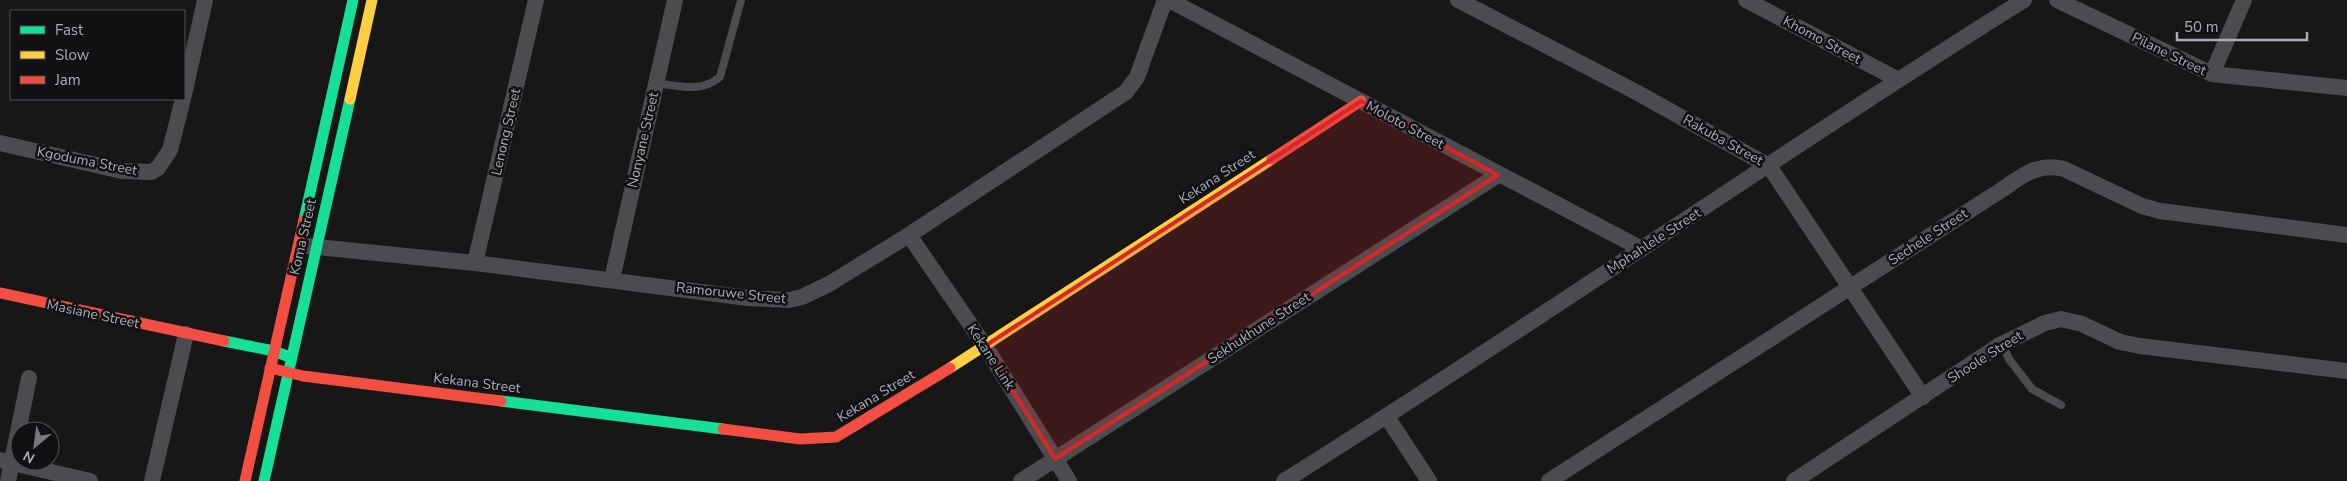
<svg xmlns="http://www.w3.org/2000/svg" width="2347" height="481" font-family="'Nunito Sans',sans-serif">
<style>
.lines{fill:none;stroke-linecap:round;stroke-linejoin:round}
.lane{stroke:#4b4c50;stroke-width:8}
.street{stroke:#4b4c50;stroke-width:16}
.fast{stroke:#16e098;stroke-width:11}
.slow{stroke:#ffcf43;stroke-width:11}
.jam{stroke:#f24e42;stroke-width:11}
.marked{fill:#d62828;fill-opacity:0.2;stroke:#d62828;stroke-width:4;stroke-linejoin:round}
.labels{text-anchor:middle;dominant-baseline:central;stroke-width:5;stroke-linejoin:round;paint-order:stroke}
.street-label{font-size:14px;fill:#a8adb8;stroke:#111113}
</style>
<rect width="100%" height="100%" fill="#171717"/>
<g class="lines">
<!-- lane -->
<path class="lane" d="M656 83C679 86 701 93 720 77L741 0
M2002 344 2009 359 2032 389 2061 405"/>
<!-- street -->
<path class="street" d="M1169 0 1642 249
M1458 0 1636 92 1769 166 1923 397
M1746 0 1897 79
M2057 0 2212 74 2347 88
M2212 74 2244 0
M184 95 205 0
M0 143 122 171 151 172 158 168 170 150 183 99
M909 235 985 346 1069 481
M307 246 475 263 748 298 789 300 802 297 829 284 909 235 1126 92 1137 77 1165 0
M475 263 536 0
M612 279 675 0
M1387 417 1429 481
M0 460 90 481
M8 481 29 378
M152 481 186 334
M1021 481 1498 175
M1284 481C1534 325 1774 156 2024 0
M1549 481 2006 187C2025 173 2040 163 2064 169L2142 206 2160 211 2347 235
M1794 481 2000 345 2045 323 2061 319 2082 324 2120 342 2140 346 2347 371"/>
<!-- fast -->
<path class="fast" d="M304 220 353 0
M224 341 274 351 287 356
M501 401 723 429
M264 481 350 99"/>
<!-- slow -->
<path class="slow" d="M350 99 372 0
M950 368 1272 159"/>
<!-- jam -->
<path class="jam" d="M1272 159 1361 101
M0 293 224 341
M270 368 303 376 501 401
M723 429 800 439 836 437 950 368
M245 481 304 220"/>
</g>
<!-- marked area -->
<path class="marked" d="M1361 101 1498 175 1055 459 985 346Z"/>
<g class="labels">
<!-- street labels -->
<g class="street-label">
<text transform="translate(1822 40) rotate(28)">Khomo Street</text>
<text transform="translate(2169 54) rotate(26)">Pilane Street</text>
<text transform="translate(1405 125) rotate(28)">Moloto Street</text>
<text transform="translate(506 132) rotate(-77)">Lenong Street</text>
<text transform="translate(643 140) rotate(-77)">Nonyane Street</text>
<text transform="translate(1723 140) rotate(29)">Rakuba Street</text>
<text transform="translate(87 161) rotate(11)">Kgoduma Street</text>
<text transform="translate(1217 177) rotate(-33)">Kekana Street</text>
<text transform="translate(303 237) rotate(-77)">Koma Street</text>
<text transform="translate(1928 237) rotate(-33)">Sechele Street</text>
<text transform="translate(1654 241) rotate(-33)">Mphahlele Street</text>
<text transform="translate(731 293) rotate(6)">Ramoruwe Street</text>
<text transform="translate(93 314) rotate(12)">Masiane Street</text>
<text transform="translate(1259 328) rotate(-33)">Sekhukhune Street</text>
<text transform="translate(991 357) rotate(57)">Kekane Link</text>
<text transform="translate(1985 357) rotate(-32)">Shoole Street</text>
<text transform="translate(477 383) rotate(7)">Kekana Street</text>
<text transform="translate(876 396) rotate(-31)">Kekana Street</text>
</g>
</g>
<!-- legend -->
<rect x="10" y="10" width="175" height="90" fill="#111113" stroke="#4d4f55"/>
<rect x="20" y="26" width="25" height="8" fill="#16e098" stroke="#4d4f55"/>
<text x="55" y="35" font-size="15" fill="#a8adb8">Fast</text>
<rect x="20" y="51" width="25" height="8" fill="#ffcf43" stroke="#4d4f55"/>
<text x="55" y="60" font-size="15" fill="#a8adb8">Slow</text>
<rect x="20" y="76" width="25" height="8" fill="#f24e42" stroke="#4d4f55"/>
<text x="55" y="85" font-size="15" fill="#a8adb8">Jam</text>
<!-- north arrow -->
<g transform="translate(35 446) rotate(209)"><circle r="24" fill="#111113" stroke="#4d4f55"/>
<path d="M0-4L9 19L0 12L-9 19Z" fill="#757880"/>
<text y="-8" font-size="14" font-weight="bold" text-anchor="middle" fill="#a8adb8">N</text>
</g>
<!-- scale -->
<path d="M2177 32v8h130v-8" fill="none" stroke="#a8adb8" stroke-width="2.5"/>
<text x="2184" y="32" font-size="15" fill="#a8adb8" stroke="#111113" stroke-width="4" paint-order="stroke">50 m</text>
</svg>
